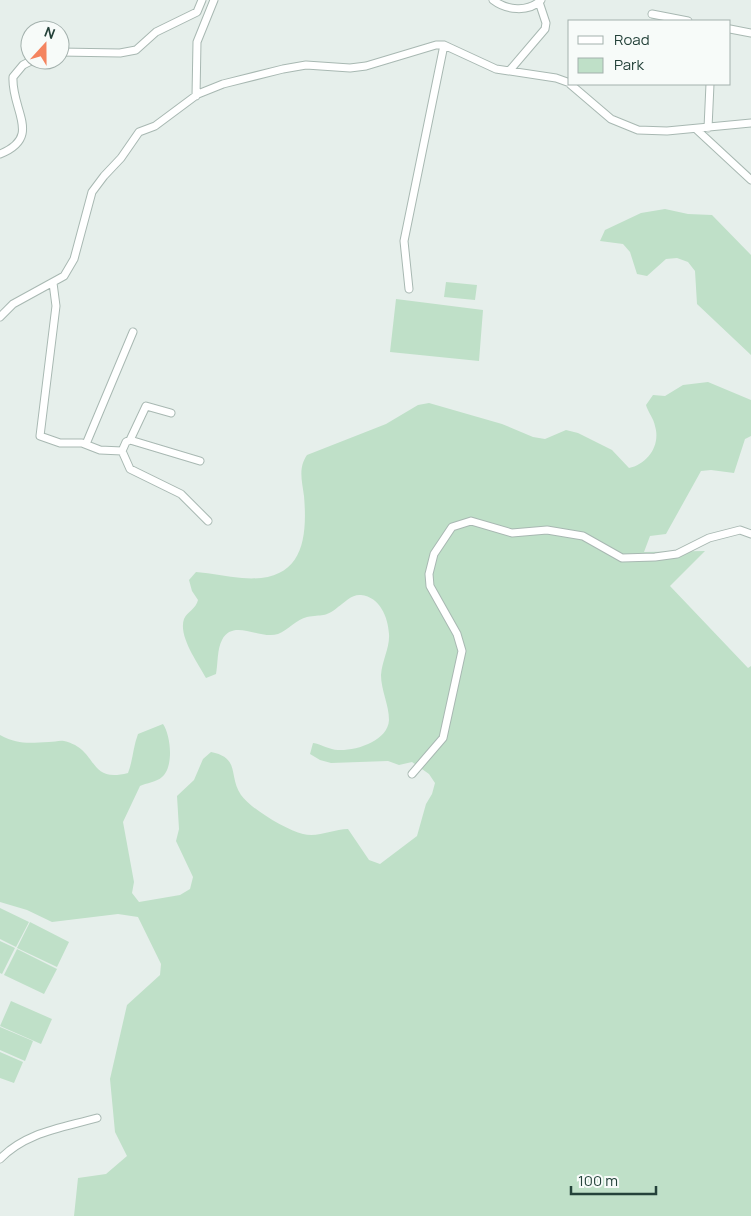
<svg xmlns="http://www.w3.org/2000/svg" width="751" height="1216" font-family="Manrope,sans-serif">
<style>
.green{fill:#bfe0c8}
.lines{fill:none;stroke-linecap:round;stroke-linejoin:round}
.minor-casing{stroke:#a8b8b2;stroke-width:9}
.minor{stroke:#fff;stroke-width:7}
</style>
<rect width="100%" height="100%" fill="#e6efeb"/>
<!-- green -->
<path class="green" d="M665 209 688 214 712 215 751 255V355L697 304 695 271 688 262 677 258 666 259 647 276 637 274 630 252 623 244 600 241 605 230 641 213Z
M446 282 477 285 475 300 444 297Z
M396 299 483 310 479 361 390 352Z
M708 382 751 400V436L745 439 734 473 711 470 701 471 666 534 650 536 644 552 705 551 670 586 748 668 751 666V1216H74L78 1178 106 1174 127 1156 115 1132 110 1079 127 1005 160 975 161 964 138 917 118 914 52 922 27 910 0 902V735C19 745 29 743 49 742 54 742 60 740 64 741 99 749 87 784 128 773 133 760 133 747 138 734L163 724C171 736 174 767 162 777 157 782 146 783 140 786L123 822 134 882 132 893 139 902 180 895 190 889 193 877 176 841 179 829 177 796 194 780 203 759 211 752C241 758 228 776 241 795 251 809 286 830 303 834 318 838 333 829 348 829L369 860 380 864 417 836 426 804 432 794 435 783 429 774 412 762 399 765 388 761 331 763 320 760 310 754 313 743C321 744 330 750 338 750 356 751 388 741 389 720 389 705 381 690 381 675 382 661 390 647 389 634 388 617 380 597 361 595 352 594 345 602 338 607 325 618 322 614 307 617 297 619 288 630 278 634 260 640 233 618 222 640 217 649 218 664 216 674L206 678C198 663 178 636 184 619 187 612 196 609 198 600L192 591 189 580 196 572C212 573 227 577 242 578 301 583 308 543 304 496 302 481 298 468 307 455L386 424 418 405 429 403 502 424 533 437 545 439 566 430 578 433 612 450 629 468C647 464 661 446 655 426 654 419 648 412 646 405L653 395 665 396 683 385Z
M0 908 29 922 16 947 0 939Z
M30 922 69 942 57 967 17 948Z
M0 941 15 948 2 974 0 973Z
M17 949 57 969 44 994 4 975Z
M11 1001 52 1019 41 1044 0 1026Z
M0 1027 33 1041 25 1061 0 1050Z
M0 1052 23 1062 14 1083 0 1078Z"/>
<g class="lines">
<!-- minor casing -->
<g class="minor-casing">
<path id="minor" d="M493 0C506 10 528 13 541 0
M652 14 688 21
M730 29 751 33
M60 52 120 53 136 50 156 32 197 12 202 0
M510 70 545 29 546 23 539 2
M570 84 611 119 638 130 667 131 751 123
M196 96 197 42 214 0
M708 128 710 84
M696 129 751 180
M0 154C43 137 11 110 13 77L23 65 33 60
M53 283 56 306 40 436 60 443H82L100 450 122 451 130 469 181 494 208 521
M409 289 404 241 444 45
M0 317 13 304 64 276 74 259 92 192 104 176 121 158 139 132 155 126 198 94 223 84 283 69 306 65 350 68 366 66 436 45H444L496 69 556 78 570 83
M130 440 146 406 171 413
M86 444 133 332
M122 451 126 442 130 440 200 461
M412 774 443 738 462 651 457 634 430 586 429 574 434 554 452 527 471 521 512 533 547 530 583 536 622 558 655 557 677 554 709 538 740 530 751 534
M0 1159C26 1132 62 1128 97 1118"/>
</g>
<!-- minor -->
<use href="#minor" class="minor"/>
</g>
<!-- legend -->
<rect x="568" y="20" width="162" height="65" fill="#f7fbf9" stroke="#a3b1ad"/>
<rect x="578" y="36" width="25" height="8" fill="#ffffff" stroke="#a3b1ad"/>
<text x="614" y="45" font-size="15" fill="#24423a">Road</text>
<rect x="578" y="58" width="25" height="15" fill="#bfe0c8" stroke="#a3b1ad"/>
<text x="614" y="70" font-size="15" fill="#24423a">Park</text>
<!-- north arrow -->
<g transform="translate(45 45) rotate(21)"><circle r="24" fill="#f7fbf9" stroke="#a3b1ad"/>
<path d="M0-4L9 19L0 12L-9 19Z" fill="#f4845f"/>
<text y="-8" font-size="14" font-weight="bold" text-anchor="middle" fill="#24423a">N</text>
</g>
<!-- scale -->
<path d="M571 1186v8h85v-8" fill="none" stroke="#24423a" stroke-width="2.5"/>
<text x="578" y="1186" font-size="15" fill="#24423a" stroke="#f7fbf9" stroke-width="4" paint-order="stroke">100 m</text>
</svg>
